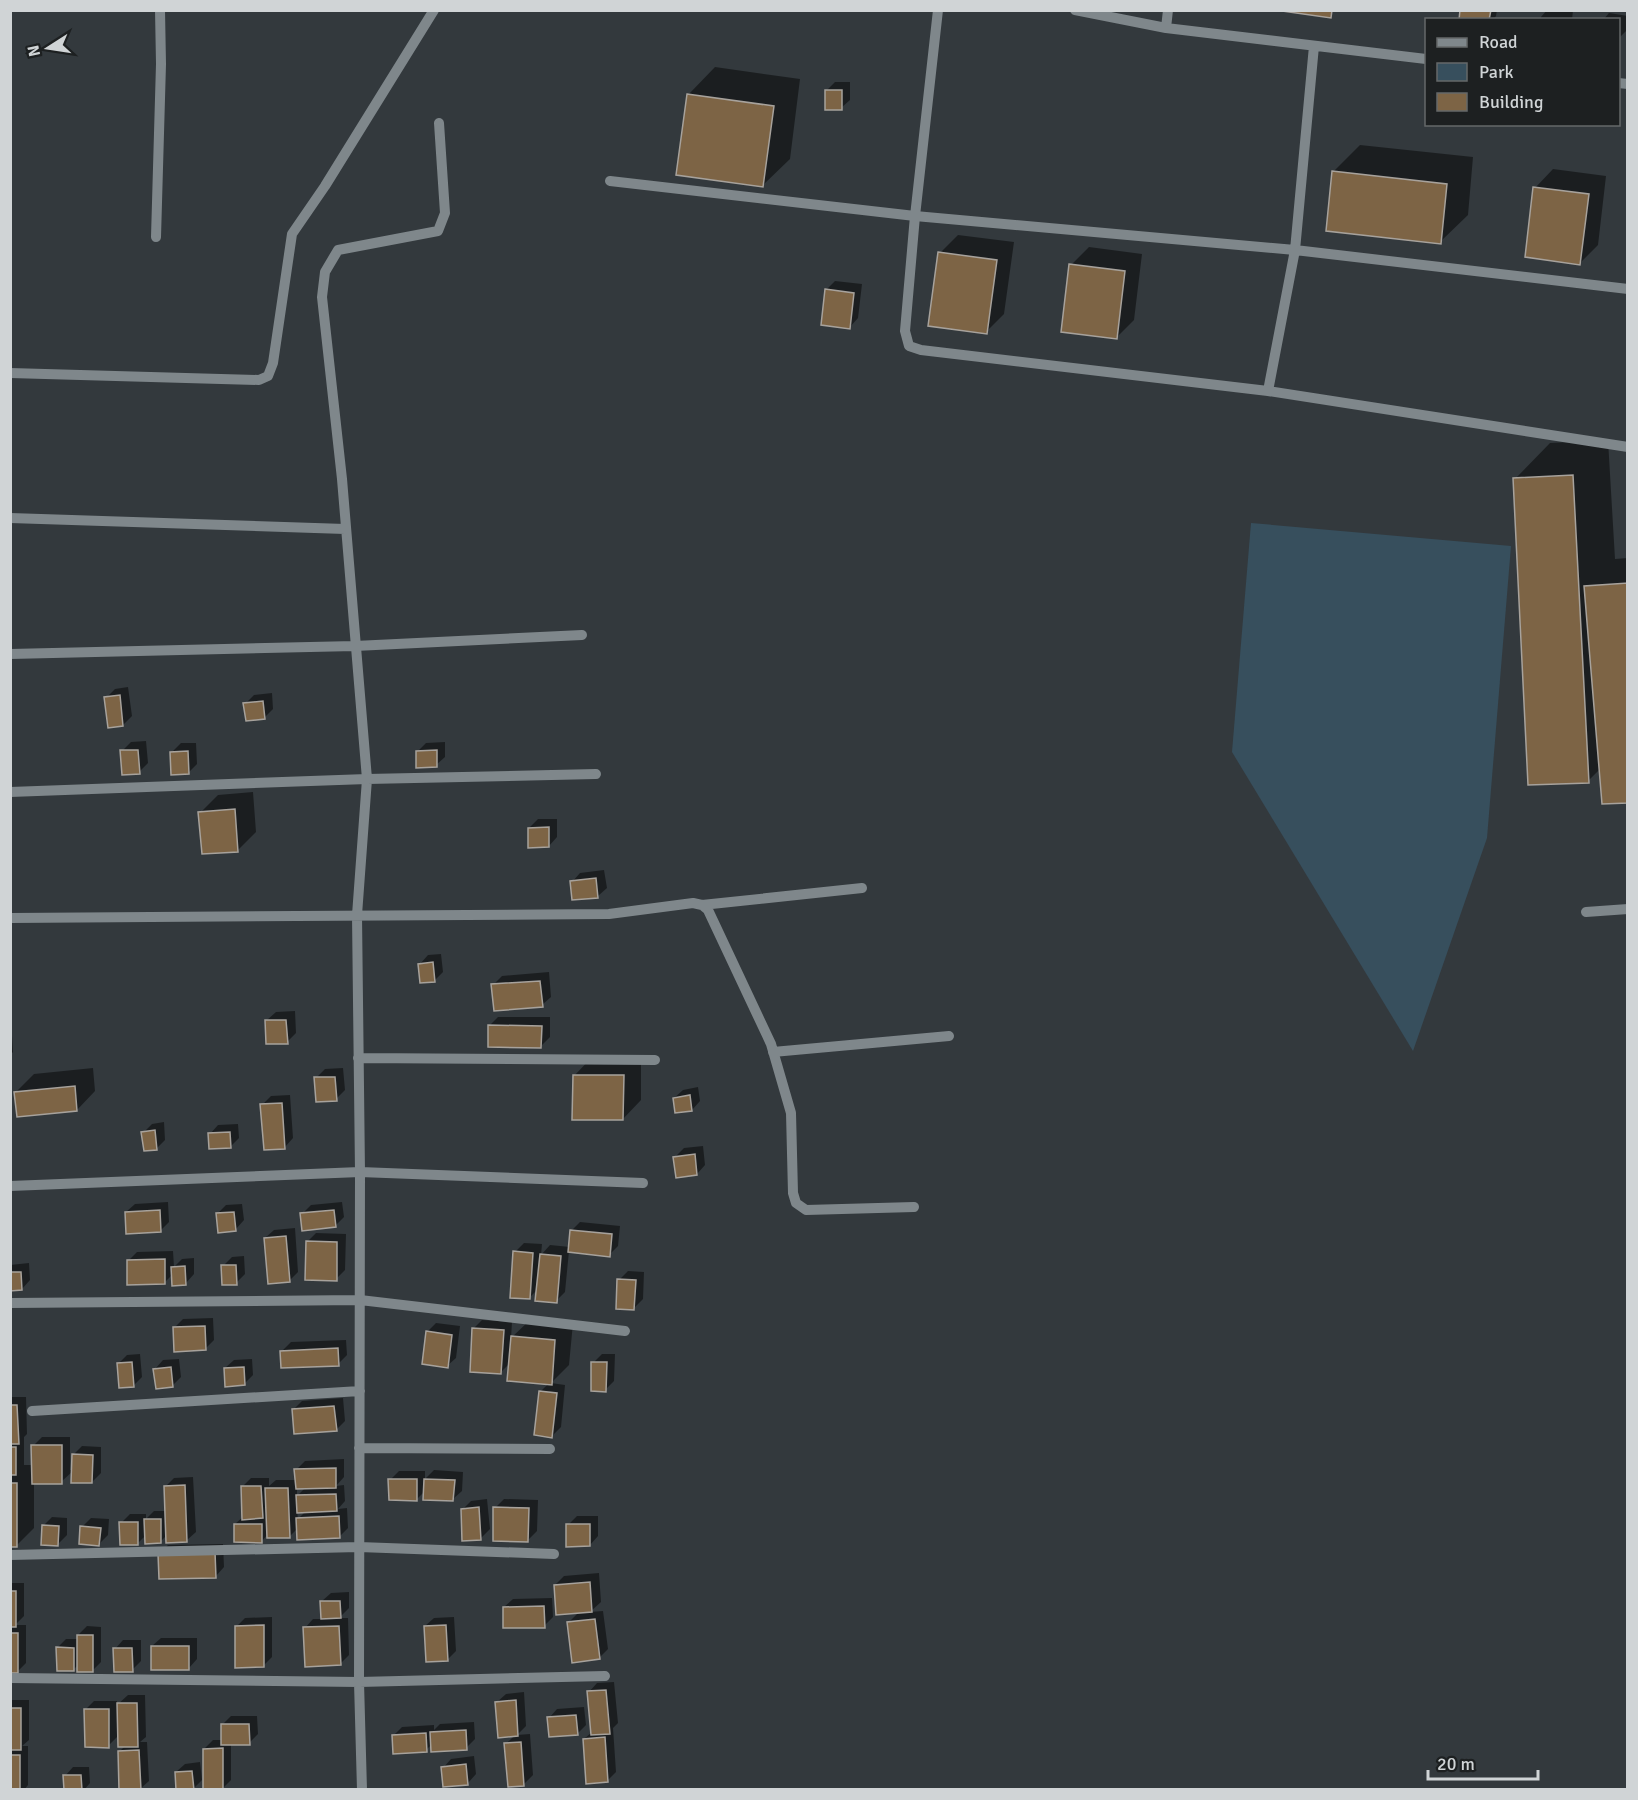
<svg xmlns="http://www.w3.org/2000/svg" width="1638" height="1800" font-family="Signika,sans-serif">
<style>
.green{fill:#374f5d}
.shadow{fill:#0007;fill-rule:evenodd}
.building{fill:#7d6445;stroke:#a7a29c;stroke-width:1.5}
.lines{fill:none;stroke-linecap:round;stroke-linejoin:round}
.minor{stroke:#7f878b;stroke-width:10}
</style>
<rect width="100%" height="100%" fill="#33393d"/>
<!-- green -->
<path class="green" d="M1251 523 1511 546 1487 838 1413 1051 1232 752Z"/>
<!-- shadow -->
<path class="shadow" d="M1462 10H1497L1496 16 1493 20H1460Z
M1547 10H1573L1572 20H1541V17Z
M1609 13 1628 16 1627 30 1618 39V20H1603Z
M715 67 800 79 790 159 762 186 688 95Z
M835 82H850V100L841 108 826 91Z
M1360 145 1473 157 1468 215 1440 242 1333 172Z
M1553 169 1606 176 1598 245 1580 263 1535 188Z
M958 235 1014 242 1004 314 986 332 940 253Z
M1089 247 1142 254 1134 320 1116 338 1071 265Z
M835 281 862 284 858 318 850 327 826 290Z
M1608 440 1615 559 1628 558V801L1600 769 1588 781 1515 479 1550 443Z
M128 687 132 716 123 725 106 698 115 689Z
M272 693 273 709 265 717 245 704 254 695Z
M146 741 148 763 139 772 122 751 131 742Z
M445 742V757L436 765 417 752 426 743Z
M181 743H196L197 764 188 773 172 752Z
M253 792 256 832 238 850 200 813 218 795Z
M538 819H557V837L549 846 529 828Z
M604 870 607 888 598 896 572 882 580 873Z
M441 954 443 972 434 981 420 964 428 955Z
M549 972 551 997 542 1005 493 985 502 976Z
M295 1011 296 1033 287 1042 267 1020 276 1012Z
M498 1017H550V1037L541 1046 489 1026Z
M10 1036H12L13 1052 10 1055Z
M592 1057 641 1058V1100L623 1119 574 1076Z
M93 1068 95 1091 77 1110 16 1092 34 1074Z
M343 1068 345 1090 336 1099 316 1078 325 1069Z
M698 1087 700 1101 692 1110 674 1098 683 1090Z
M290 1095 293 1138 285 1147 262 1105 271 1096Z
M164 1122 165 1140 156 1149 143 1133 152 1124Z
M238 1124 239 1138 230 1147 210 1134 218 1125Z
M703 1146 705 1165 697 1174 675 1157 684 1148Z
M168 1202 169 1222 160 1231 126 1212 135 1204Z
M342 1202 344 1217 335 1226 302 1214 311 1205Z
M242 1204 244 1220 236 1229 217 1214 226 1205Z
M580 1222 620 1226 618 1246 609 1255 569 1251 565 1292 556 1301 538 1289 529 1298 515 1252 524 1243 542 1244 541 1255 550 1245 570 1247 571 1231Z
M295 1228 298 1272 289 1281 265 1238 274 1230Z
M316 1233 346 1234 345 1270 336 1279 307 1242Z
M173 1251 174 1267 182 1259 194 1258V1274L186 1283 173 1274 165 1282 128 1261 137 1252Z
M244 1256 245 1274 236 1283 223 1266 232 1257Z
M29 1263 30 1280 22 1289 10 1290V1265Z
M628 1271 644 1272 643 1299 634 1308 619 1280Z
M213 1318 214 1340 205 1349 174 1328 183 1319Z
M531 1319 573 1323 569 1365 551 1383 565 1385 561 1427 552 1436 540 1392 549 1383 510 1363 501 1372 473 1329 482 1320 512 1322 511 1338Z
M436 1323 460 1326 456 1358 447 1366 427 1332Z
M346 1340 347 1355 338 1364 282 1351 291 1342Z
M140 1354 142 1377 133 1386 118 1364 127 1355Z
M602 1354H615L614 1381 605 1390 593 1363Z
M179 1359 181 1377 172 1386 155 1369 163 1360Z
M252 1359 253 1375 244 1384 225 1368 234 1360Z
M12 1397H26L27 1434 24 1437V1465H33V1446L42 1437H70V1470H73V1455L82 1446 101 1447V1473L92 1482 73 1471 61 1482H34V1528L16 1546H10V1399Z
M343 1398 345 1421 336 1430 294 1409 302 1401Z
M344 1459V1477L336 1486 344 1485 345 1501 338 1509 347 1508 348 1528 339 1537 298 1528 289 1537 268 1534 262 1541 235 1524 244 1516 242 1487 251 1478H269V1486L276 1480H296V1470L305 1461ZM306 1487 297 1496V1488ZM297 1511H306L298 1519Z
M434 1470 463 1472 462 1491 453 1499 425 1491 417 1499 390 1480 399 1471H425V1479Z
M193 1477 196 1532 187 1540 167 1535 160 1542 146 1535 138 1543 121 1523 130 1514H146V1519L154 1511H166L165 1487 174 1478Z
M487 1499 490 1529 481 1538 462 1510 471 1501Z
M504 1499 538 1500 537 1531 528 1540 495 1508Z
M577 1516H598V1536L590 1545 568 1525Z
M52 1517 67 1518V1535L58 1544 43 1526Z
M91 1518 109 1519 108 1535 99 1544 82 1527Z
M223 1544 224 1567 216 1576 159 1554 168 1545Z
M599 1573 601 1602 590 1612 603 1611 608 1649 599 1658 568 1623 579 1612 555 1585 564 1576Z
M10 1583H24V1616L15 1625H26V1663L17 1672H10Z
M349 1592V1608L339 1618H348L349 1655 340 1664 305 1628 313 1619H322V1601L331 1593Z
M552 1598 553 1617 544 1626 504 1607 513 1599Z
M272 1617V1657L264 1665 236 1627 245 1618Z
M454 1617 456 1651 447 1660 425 1626 434 1618Z
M87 1626 101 1627V1662L92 1671 78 1665 74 1669 57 1648 66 1639H78V1635Z
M161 1638H197V1659L189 1668 152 1646Z
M123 1640H141V1661L132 1670 115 1649Z
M614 1682 618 1723 613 1728 616 1772 607 1781 584 1739 592 1732 589 1692 597 1683Z
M524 1692 526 1726 517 1735 530 1734 533 1775 524 1784 506 1744 515 1735 497 1702 506 1694Z
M128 1695H145L146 1737 140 1742H147L149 1781 140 1789 119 1752 125 1746 119 1735 108 1746 85 1710 94 1701H117V1705Z
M10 1700H29V1740L22 1746H28V1785L24 1790H10Z
M584 1707 586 1725 577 1734 549 1718 557 1709Z
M231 1716H257L258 1734 249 1743H231V1780L222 1789 204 1749 213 1740H223V1724Z
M474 1722 475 1739 466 1748 432 1744 426 1750 393 1736 402 1727 434 1725V1730L440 1724Z
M474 1756 476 1774 468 1783 443 1768 451 1759Z
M200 1762 202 1780 193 1789 176 1772 185 1764Z
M73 1767H89L90 1783 84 1790H65V1776Z"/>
<!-- building -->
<path class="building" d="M1275 10H1332L1331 18Z
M1460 10H1491L1489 20H1459Z
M825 90H842V110H825Z
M687 94 774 106 763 187 676 175Z
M1332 171 1447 184 1441 244 1326 231Z
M1533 187 1589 194 1580 265 1525 257Z
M938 252 997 260 987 334 928 326Z
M1069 264 1125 271 1117 339 1061 332Z
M825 289 854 293 850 329 821 325Z
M1573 475 1589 783 1528 785 1513 478Z
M1628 583V803L1602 804 1584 586Z
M120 695 123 726 108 728 104 697Z
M263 701 265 719 246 721 243 703Z
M120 750H138L140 774 122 775Z
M437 750V767L416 768V751Z
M188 751 189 774 171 775 170 752Z
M235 809 238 852 202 854 198 812Z
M549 827V847L528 848V828Z
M596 878 598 898 572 900 570 881Z
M433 962 435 982 420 983 418 964Z
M540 981 543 1007 494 1011 491 984Z
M265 1020H286L288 1044H266Z
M488 1025 542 1026 541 1048 488 1047Z
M573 1075H624L623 1120H572Z
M314 1077H335L337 1101 316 1102Z
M75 1086 77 1111 17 1117 14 1092Z
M690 1095 692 1111 675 1113 673 1098Z
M282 1103 285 1149 264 1150 260 1104Z
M155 1130 157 1150 144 1151 141 1132Z
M230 1132 231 1148 209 1149 208 1133Z
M695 1154 697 1175 676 1178 673 1157Z
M160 1210 161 1232 126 1234 125 1212Z
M334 1210 336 1227 302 1231 300 1213Z
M234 1212 236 1231 218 1233 216 1213Z
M570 1230 612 1234 610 1257 568 1252Z
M286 1236 290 1282 268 1284 264 1238Z
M306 1241 337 1242V1281L305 1280Z
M513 1251 533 1253 530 1299 510 1298Z
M540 1254 561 1256 557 1303 535 1301Z
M165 1259V1284L127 1285V1260Z
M221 1265H236L237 1285H222Z
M185 1266 186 1285 172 1286 171 1267Z
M10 1272H21L22 1290 10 1291Z
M617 1279 636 1280 634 1310 616 1309Z
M205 1326 206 1350 174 1352 173 1327Z
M472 1328 504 1330 501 1374 470 1372Z
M426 1331 452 1335 448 1368 422 1364Z
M511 1336 555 1340 552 1385 507 1381Z
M338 1348 339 1366 281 1368 280 1351Z
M132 1362 134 1387 119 1388 117 1363Z
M591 1362H607L606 1392 591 1391Z
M171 1367 173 1387 156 1389 153 1369Z
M244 1367 245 1385 225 1387 224 1368Z
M539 1391 557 1393 552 1438 534 1435Z
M10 1405H17L19 1444H10Z
M334 1406 337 1431 294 1434 292 1409Z
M31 1445H62V1484H32Z
M10 1447H16V1475H10Z
M72 1454 93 1455 92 1483H71Z
M336 1468V1488L296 1489 294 1469Z
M388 1479H417V1501L389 1500Z
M424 1479 455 1480 453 1501 423 1500Z
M10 1483H17V1547H10Z
M185 1485 187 1542 166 1543 164 1486Z
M241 1486H261L263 1518 242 1520Z
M265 1488H288L290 1538H267Z
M336 1494 337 1511 297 1513 296 1495Z
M479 1507 481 1540 462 1541 461 1509Z
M493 1507 529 1508 528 1542 493 1541Z
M339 1516 340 1538 297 1540 296 1518Z
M144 1519H161V1543L145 1544Z
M119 1522H138V1545H120Z
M234 1524H262V1543L234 1542Z
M566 1524H590V1546L566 1547Z
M42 1525 59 1526 58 1546 41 1545Z
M80 1526 101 1528 99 1546 79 1544Z
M215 1552 216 1578 159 1579 158 1554Z
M590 1582 592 1612 556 1615 554 1585Z
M10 1591H16V1627H10Z
M320 1601H340L341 1618 321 1619Z
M544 1606 545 1628H503V1607Z
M595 1619 600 1659 572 1663 567 1622Z
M264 1625V1667L235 1668V1626Z
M446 1625 448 1661 426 1662 424 1626Z
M339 1626 341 1665 305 1667 303 1627Z
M10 1633H18V1673H10Z
M77 1635H93V1672H77Z
M151 1646H189V1670H151Z
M56 1647 74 1648V1671H57Z
M113 1648H132L133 1672H114Z
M606 1690 610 1734 591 1735 587 1691Z
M516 1700 518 1736 498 1738 495 1702Z
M117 1703H137L138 1747H118Z
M10 1708H21V1750H10Z
M84 1709H109V1748L85 1747Z
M576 1715 578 1735 549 1737 547 1717Z
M221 1724H249L250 1745H221Z
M466 1730 467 1750 431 1752 430 1732Z
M426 1733 427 1752 393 1754 392 1735Z
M605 1737 608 1782 586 1784 583 1739Z
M521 1742 524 1786 508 1787 504 1743Z
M223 1748V1790H203V1749Z
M139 1750 141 1790H119L118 1751Z
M10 1755H20V1790H10Z
M466 1764 468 1785 443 1787 441 1767Z
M192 1771 194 1790H176L175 1772Z
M63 1775H81L82 1790H64Z"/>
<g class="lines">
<!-- minor -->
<path class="minor" d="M938 10 915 216 905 331 909 346 921 350 1268 391 1628 447
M1075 10 1166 28 1426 59
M1166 28 1168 10
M1618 83 1628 84
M610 181 915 216 1295 250 1628 289
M156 237 161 64 160 10
M10 373 259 380 268 376 273 363 292 234 325 186 434 10
M1268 391 1295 250 1314 46
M10 518 345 529
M10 654 355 646 582 635
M10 792 367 779 596 774
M702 905 862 888
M1586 912 1628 909
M10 918 609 914 693 903 702 905 708 910 771 1044 791 1113 793 1193 796 1203 806 1210 914 1207
M773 1052 949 1036
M358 1058 655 1060
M10 1186 360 1172 643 1183
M10 1303 360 1300 625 1331
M32 1411 360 1391
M359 1448 550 1449
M10 1555 359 1547 554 1554
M10 1678 359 1682 605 1676
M362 1790 359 1682 360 1172 357 915 367 779 342 479 322 297 325 272 338 250 438 231 445 213 439 123"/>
</g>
<!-- border -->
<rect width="1638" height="1800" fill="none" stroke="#d0d4d6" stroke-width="24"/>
<!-- legend -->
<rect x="1425" y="18" width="195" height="108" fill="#1d2021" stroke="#656869" stroke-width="1.5"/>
<rect x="1437" y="38" width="30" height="9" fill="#7f878b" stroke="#656869" stroke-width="1.5"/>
<text x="1479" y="48" font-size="18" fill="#d0d4d6">Road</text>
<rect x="1437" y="63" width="30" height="18" fill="#374f5d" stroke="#656869" stroke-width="1.5"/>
<text x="1479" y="78" font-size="18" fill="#d0d4d6">Park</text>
<rect x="1437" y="93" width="30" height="18" fill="#7d6445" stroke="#656869" stroke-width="1.5"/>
<text x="1479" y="108" font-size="18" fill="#d0d4d6">Building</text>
<!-- north arrow -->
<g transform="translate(48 48) rotate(258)" stroke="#1d2021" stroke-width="4.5" paint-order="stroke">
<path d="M0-4.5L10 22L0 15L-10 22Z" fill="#d0d4d6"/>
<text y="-9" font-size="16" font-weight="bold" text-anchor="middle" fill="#d0d4d6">N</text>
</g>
<!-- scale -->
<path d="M1428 1770v9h110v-9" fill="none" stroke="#d0d4d6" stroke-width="3"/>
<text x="1437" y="1770" font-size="18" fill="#d0d4d6" stroke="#1d2021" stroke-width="4.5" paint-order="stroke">20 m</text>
</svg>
